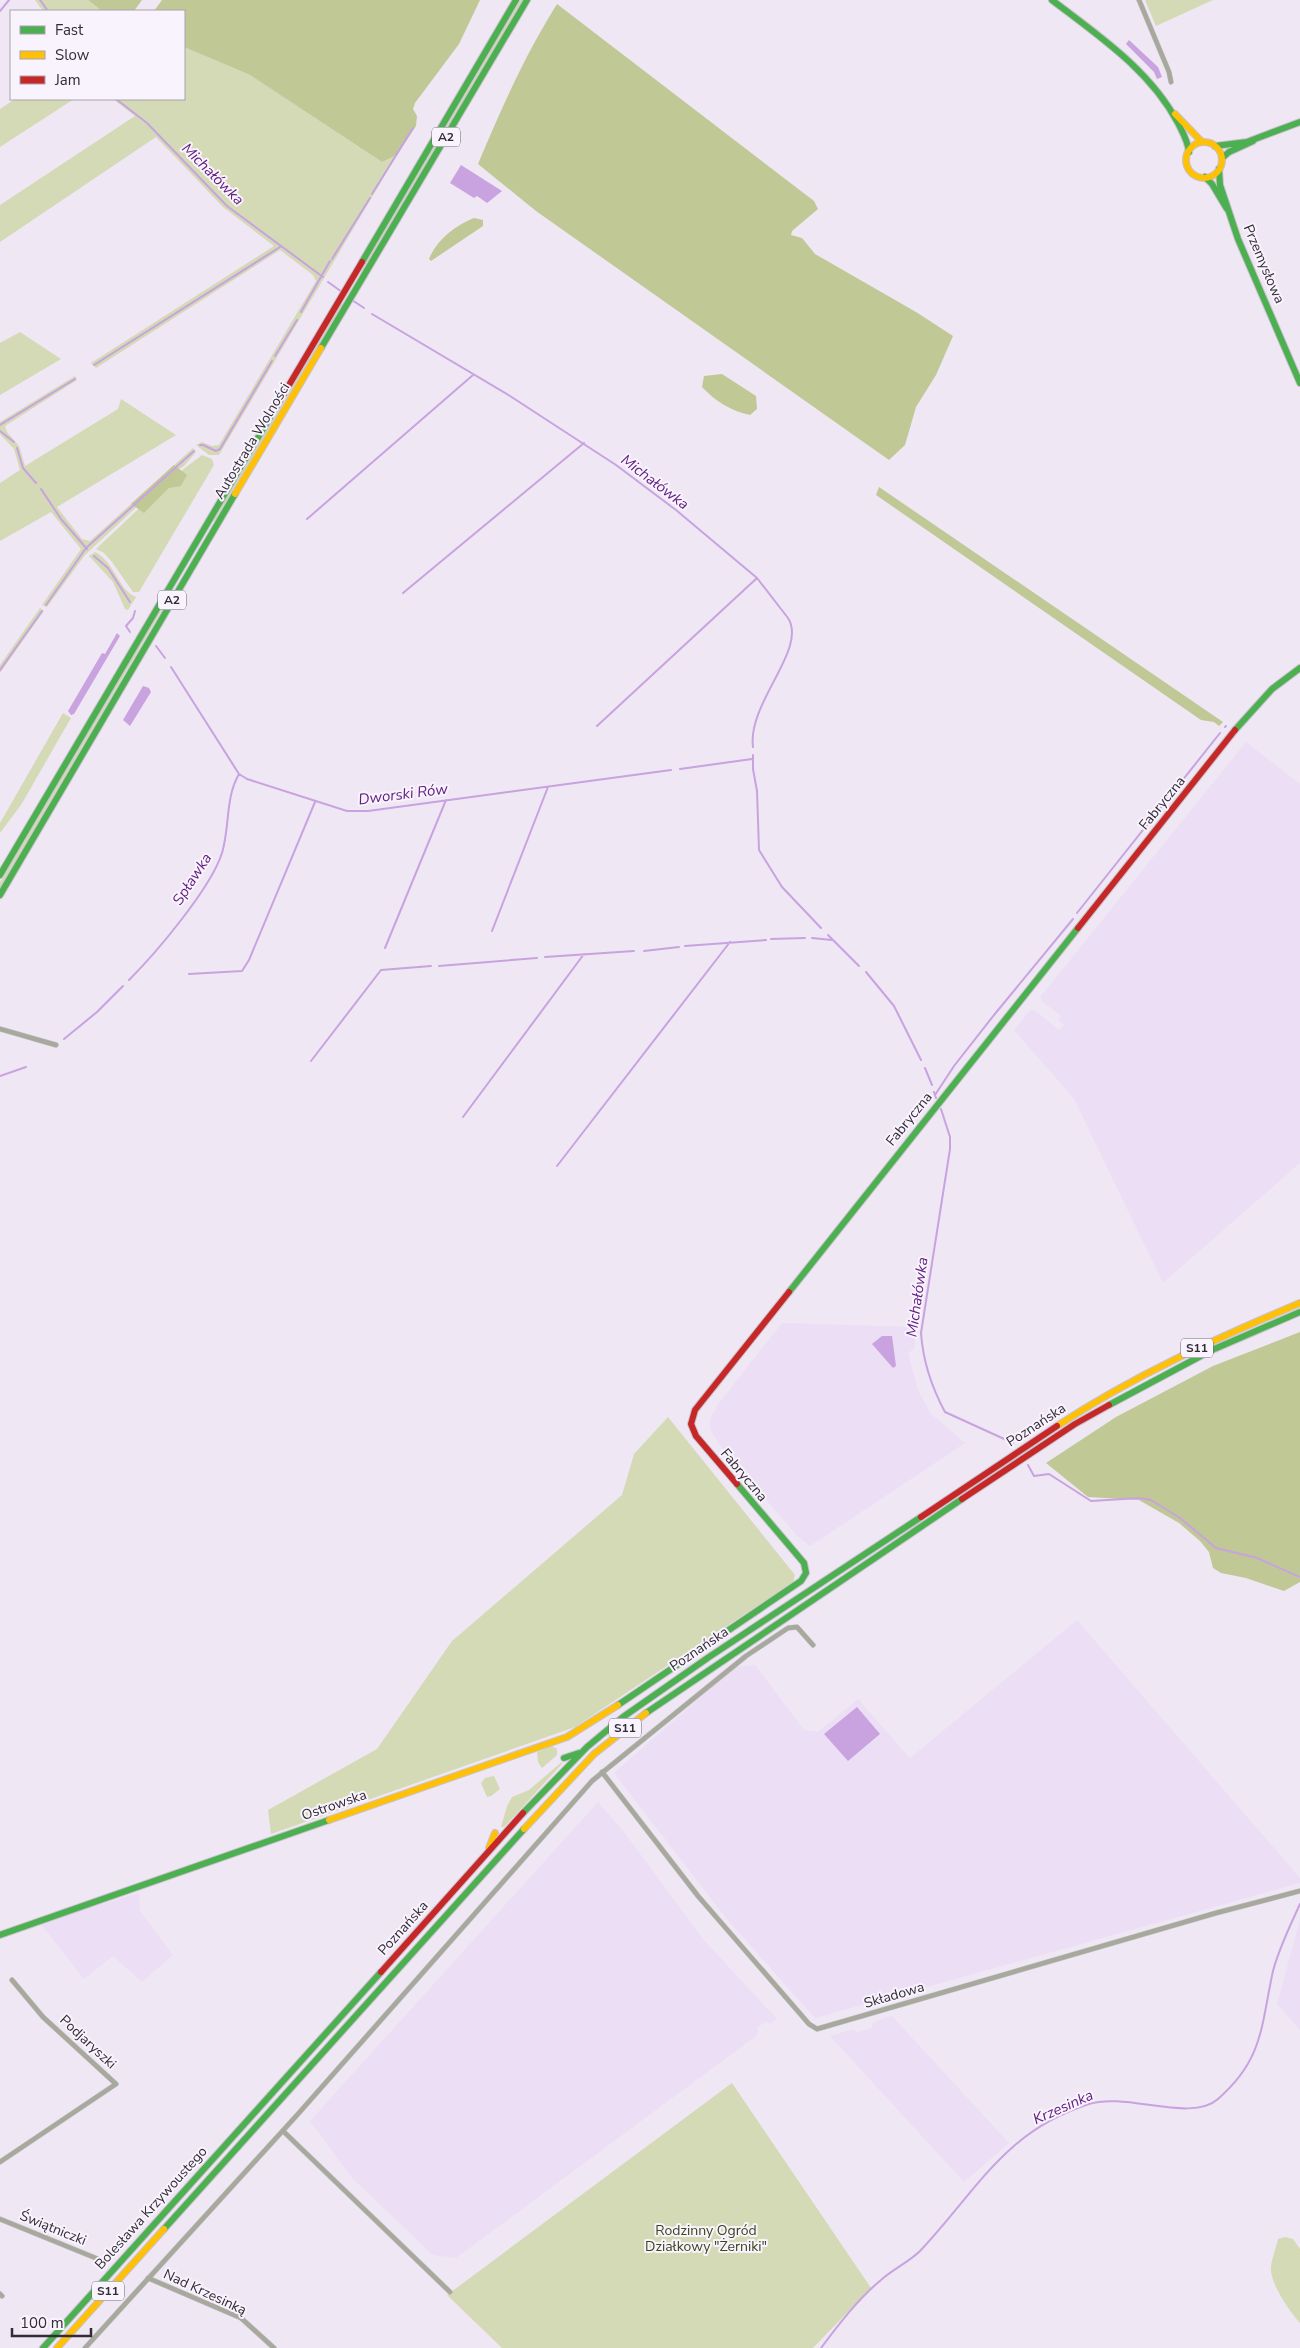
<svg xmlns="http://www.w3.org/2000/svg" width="1300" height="2348" font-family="'Nunito Sans',sans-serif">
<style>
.built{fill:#ecdef4}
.green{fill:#d4dab5}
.forest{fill:#c0c896}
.water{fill:#c9a2e0}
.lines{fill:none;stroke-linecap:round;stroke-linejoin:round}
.stream{stroke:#c9a2e0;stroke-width:2}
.street-casing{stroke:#c8c2cd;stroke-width:5.5}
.fast-casing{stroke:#c8c2cd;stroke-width:8}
.slow-casing{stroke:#c8c2cd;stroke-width:8}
.jam-casing{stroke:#c8c2cd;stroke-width:8}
.street{stroke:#a8a99d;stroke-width:4.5}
.fast{stroke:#4caf50;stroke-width:6}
.slow{stroke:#ffc107;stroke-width:6}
.jam{stroke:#c62828;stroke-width:6}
.labels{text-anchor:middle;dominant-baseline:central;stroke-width:4;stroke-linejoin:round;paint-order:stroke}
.shield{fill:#f8f3fc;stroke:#6d6871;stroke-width:1}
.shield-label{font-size:12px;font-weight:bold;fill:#312c35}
.street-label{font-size:14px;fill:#312c35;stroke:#f8f3fc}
.park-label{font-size:14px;fill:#3c451c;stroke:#f8f3fc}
.water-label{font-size:15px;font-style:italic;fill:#632081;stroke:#f8f3fc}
</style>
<rect width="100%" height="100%" fill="#efe7f4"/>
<!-- built -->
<path class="built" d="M1246 742 1300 784V1163L1163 1283 1074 1099 1014 1030 1030 1010H1034L1059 1030 1064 1025 1058 1020 1061 1016 1042 1001 1041 996Z
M782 1323 915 1327V1348L908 1353 918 1390 931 1414 965 1443 810 1546 797 1536 719 1444 710 1429V1419L719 1403Z
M1077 1620 1300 1878V1883L815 2018 726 1918 614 1773 735 1667 755 1665 804 1730 818 1732 858 1699 910 1758Z
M598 1802 624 1832 703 1939 777 2019 769 2024 766 2021 757 2028 758 2032 756 2036 456 2258 433 2255 352 2178 310 2121Z
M139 1893 140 1911 173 1955 142 1982 113 1956 84 1979 40 1923Z
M1300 1920V2030L1277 2004Z
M892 2016 1009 2143 964 2182 830 2036 854 2029 857 2032 872 2028 873 2022Z"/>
<!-- green -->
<path class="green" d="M35 0H88L102 11H43Z
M520 0H523L362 272 360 270Z
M1145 0H1213L1156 26Z
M184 47 250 75 382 162 397 155 219 455H209L196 445 202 442 212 446 219 445 316 281 313 275 280 250 96 368 91 363 274 246 223 207 156 137 0 242V205L135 116 113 99H184Z
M15 99H74L0 147V109Z
M341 303 343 304 337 315 215 521 212 520Z
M20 332 61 359 0 395V343Z
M75 376 77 380 5 426 7 432 19 446 25 466 118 409 121 399 176 435 57 507 82 539 90 541 193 448 196 452 184 466 172 474 85 555 47 607 42 605 81 549 51 512 0 541V483L20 470 14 449 0 434V422Z
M202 455 212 459 214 465 139 592H133L112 562 104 553 96 549 168 481Z
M95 552C115 562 118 590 136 597L128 610 125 609 113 582 89 556Z
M168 595 170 596 0 888V882Z
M40 608 44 611 0 673V665Z
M63 713 71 718 21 805 0 833V823Z
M668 1417 795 1575 793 1582 575 1727 271 1834 268 1810 377 1749 452 1641 622 1495 634 1454Z
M552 1746 557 1749V1755L542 1768 538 1762 537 1752Z
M563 1761 561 1765 504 1827H501L507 1806 512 1797 529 1790Z
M494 1776 500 1789 491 1796 487 1797 481 1783 485 1778Z
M732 2083 871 2288 813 2348H502L447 2295Z
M1285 2237 1293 2239 1300 2249V2323C1290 2312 1269 2282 1271 2267 1272 2258 1276 2248 1278 2239Z"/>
<!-- forest -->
<path class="forest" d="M88 0H142L134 11H102Z
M162 0H480L459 44 415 103 413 109 417 116 416 126 397 155 382 162 250 75 184 47V11H154Z
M557 4 814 201 818 209 792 231 791 235 802 238 815 254 916 312 953 336 936 375 916 407 905 445 889 460 536 211 478 164C501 109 525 55 557 4Z
M474 218 483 220V226L431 261 429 259C437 239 455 226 474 218Z
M722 374 756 396 757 409 750 415C731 411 715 401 702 387L704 376Z
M174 465 187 475 181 486 169 488 144 513 131 504Z
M879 487 1223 722 1219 726 1214 722 1201 720 876 495Z
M1300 1332V1582L1284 1591 1246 1578 1221 1573 1213 1568 1209 1552 1200 1541 1179 1523 1139 1500 1088 1497 1046 1463 1116 1417 1213 1366Z"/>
<!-- water -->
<path class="water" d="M1129 40 1158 67 1162 77 1157 79 1154 72 1126 44Z
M461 165 502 191 487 203 477 196 474 198 450 183Z
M117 633 120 636 74 714 71 715 68 711 102 653 105 654Z
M143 686 149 688 151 692 130 726 123 720Z
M882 1336H892L896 1366 893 1368 872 1344Z
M857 1707 880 1734 848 1761 824 1734Z"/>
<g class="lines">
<!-- stream -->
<path class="stream" d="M40 0 48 11
M0 11 9 0
M116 99 147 123 227 206 323 277
M372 194 413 128
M332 259 370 198
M328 282 342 292
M352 300 364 308
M301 312 330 261
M372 314 510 396 616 465 676 510 757 578 788 618C808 649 747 703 753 747
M275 356 297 320
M94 365 280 247
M0 425 75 379
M0 431 14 442
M200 445H203L216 451 220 449 272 361
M17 448 23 468 36 483
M41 489 61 519 87 549
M307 519 473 375
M94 556 108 568 130 602
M403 593 584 443
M46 605 86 548 194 451
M130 632 126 626 133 618 135 611
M156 646 165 658
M171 667 239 774 247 779 347 811H368L671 770
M0 670 42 611
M597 726 757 578
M1225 727 1226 726
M753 755V769L757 791 759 850 782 887 821 928
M680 769 752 759
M1077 913 1220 733
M492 931 548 787
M828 935 859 966
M812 938 832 940
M771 939 805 938
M685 946 766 940
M385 948 446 800
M644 951 679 947
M545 957 634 951
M439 966 537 958
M866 972 894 1006 921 1060
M189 974 242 971 249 960 315 802
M129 980C156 953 211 888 222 853 230 827 225 798 239 774
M64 1039 97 1012 123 986
M311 1061 381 970 431 966
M925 1068 932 1085
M0 1076 26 1067
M934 1092 936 1098
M935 1095 954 1066 994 1015 1073 919
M941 1109 950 1137V1149L921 1333C923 1361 932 1388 945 1412L1013 1443
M463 1117 584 954
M557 1166 730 942
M1028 1465 1034 1476 1049 1474 1091 1501 1139 1498 1151 1500 1180 1518 1216 1548 1257 1558 1300 1577
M821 2348C839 2324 858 2299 881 2280 893 2269 909 2262 920 2251 976 2192 1004 2131 1089 2104 1126 2092 1191 2123 1218 2099 1264 2059 1261 2025 1273 1971 1279 1948 1290 1926 1300 1904"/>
<!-- street casing -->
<g class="street-casing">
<path id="street" d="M1139 0 1169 72 1171 82
M0 1029 56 1045
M602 1772 698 1896 809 2024 817 2029 1216 1913 1300 1891
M283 2131 450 2292
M0 2162 116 2084 43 2017 12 1980
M0 2219 98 2259
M148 2278 241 2318 274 2348
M0 2294 2 2296
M85 2348 298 2114 592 1781 746 1656 788 1628 797 1627 813 1645"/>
</g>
<!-- fast casing -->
<g class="fast-casing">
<path id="fast" d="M1052 0C1099 36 1150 70 1178 123 1183 133 1188 141 1189 152
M1215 146 1247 142 1300 122
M1222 158 1229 152 1253 141
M1219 169 1220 185 1238 239 1300 383
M1205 177 1212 184 1227 209
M362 262 516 0
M321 348 527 0
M1235 730 1272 689 1300 668
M0 875 276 407
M0 895 235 494
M789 1292 1078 928
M1109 1405 1212 1350 1300 1312
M618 1705 801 1581 806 1573 804 1563 737 1484
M646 1713 962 1499
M564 1758 579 1753
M523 1813 587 1747 623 1717 709 1657 921 1517
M0 1935 329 1820
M164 2229 524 1829
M43 2348 381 1972"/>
</g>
<!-- slow casing -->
<g class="slow-casing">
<path id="slow" d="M1175 114 1202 142
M1186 160a18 18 0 1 1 36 0a18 18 0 1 1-36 0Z
M235 494 321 348
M1057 1426C1133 1376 1217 1338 1300 1303
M329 1820 567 1737 618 1705
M524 1829 594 1754 646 1713
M489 1848 495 1833
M57 2348 164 2229"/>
</g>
<!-- jam casing -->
<g class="jam-casing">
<path id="jam" d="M276 407 362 262
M1078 928 1235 730
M737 1484 696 1436 691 1424 695 1410 789 1292
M962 1499 1075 1424 1109 1405
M921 1517 1057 1426
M381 1972 523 1813"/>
</g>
<!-- street -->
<use href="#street" class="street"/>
<!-- fast -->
<use href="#fast" class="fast"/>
<!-- slow -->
<use href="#slow" class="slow"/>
<!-- jam -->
<use href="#jam" class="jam"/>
</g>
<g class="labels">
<!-- shield labels -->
<g class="shield">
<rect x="432" y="127.5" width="28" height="19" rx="4"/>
<rect x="158" y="590.5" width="28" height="19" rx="4"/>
<rect x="1181" y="1338.5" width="32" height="19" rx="4"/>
<rect x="609" y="1718.5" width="32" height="19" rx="4"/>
<rect x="92" y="2281.5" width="32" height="19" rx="4"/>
</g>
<g class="shield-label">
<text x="446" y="137">A2</text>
<text x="172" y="600">A2</text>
<text x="1197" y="1348">S11</text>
<text x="625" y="1728">S11</text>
<text x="108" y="2291">S11</text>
</g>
<!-- street labels -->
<g class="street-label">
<text transform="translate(1264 264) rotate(67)">Przemysłowa</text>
<text transform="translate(252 441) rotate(-59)">Autostrada Wolności</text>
<text transform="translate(1162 803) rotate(-51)">Fabryczna</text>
<text transform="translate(909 1119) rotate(-51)">Fabryczna</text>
<text transform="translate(1036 1425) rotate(-33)">Poznańska</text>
<text transform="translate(744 1475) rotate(50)">Fabryczna</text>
<text transform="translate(699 1649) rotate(-34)">Poznańska</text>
<text transform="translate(334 1805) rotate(-19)">Ostrowska</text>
<text transform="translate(403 1928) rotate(-48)">Poznańska</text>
<text transform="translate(894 1995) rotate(-16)">Składowa</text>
<text transform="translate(88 2042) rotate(43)">Podjaryszki</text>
<text transform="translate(151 2208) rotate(-48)">Bolesława Krzywoustego</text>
<text transform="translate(53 2228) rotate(22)">Świątniczki</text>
<text transform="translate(205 2292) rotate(25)">Nad Krzesinką</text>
</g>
<!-- park labels -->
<g class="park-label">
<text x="706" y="2230">Rodzinny Ogród<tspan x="706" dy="16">Działkowy "Żerniki"</tspan></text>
</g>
<!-- water labels -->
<g class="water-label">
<text transform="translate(213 174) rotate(45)">Michałówka</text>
<text transform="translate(655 482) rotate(37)">Michałówka</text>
<text transform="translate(403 794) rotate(-7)">Dworski Rów</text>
<text transform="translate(192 879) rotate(-57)">Spławka</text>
<text transform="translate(917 1297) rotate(-82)">Michałówka</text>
<text transform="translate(1063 2107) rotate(-24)">Krzesinka</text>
</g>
</g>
<!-- legend -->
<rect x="10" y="10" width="175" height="90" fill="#f8f3fc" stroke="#a8a3ac"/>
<rect x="20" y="26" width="25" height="8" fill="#4caf50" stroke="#a8a3ac"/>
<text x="55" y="35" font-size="15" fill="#312c35">Fast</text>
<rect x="20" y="51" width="25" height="8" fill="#ffc107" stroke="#a8a3ac"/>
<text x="55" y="60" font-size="15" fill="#312c35">Slow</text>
<rect x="20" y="76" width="25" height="8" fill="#c62828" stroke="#a8a3ac"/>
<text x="55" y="85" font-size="15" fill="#312c35">Jam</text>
<!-- scale -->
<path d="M12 2328v8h79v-8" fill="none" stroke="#312c35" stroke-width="2.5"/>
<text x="20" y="2328" font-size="15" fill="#312c35" stroke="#f8f3fc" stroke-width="4" paint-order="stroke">100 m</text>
</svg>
